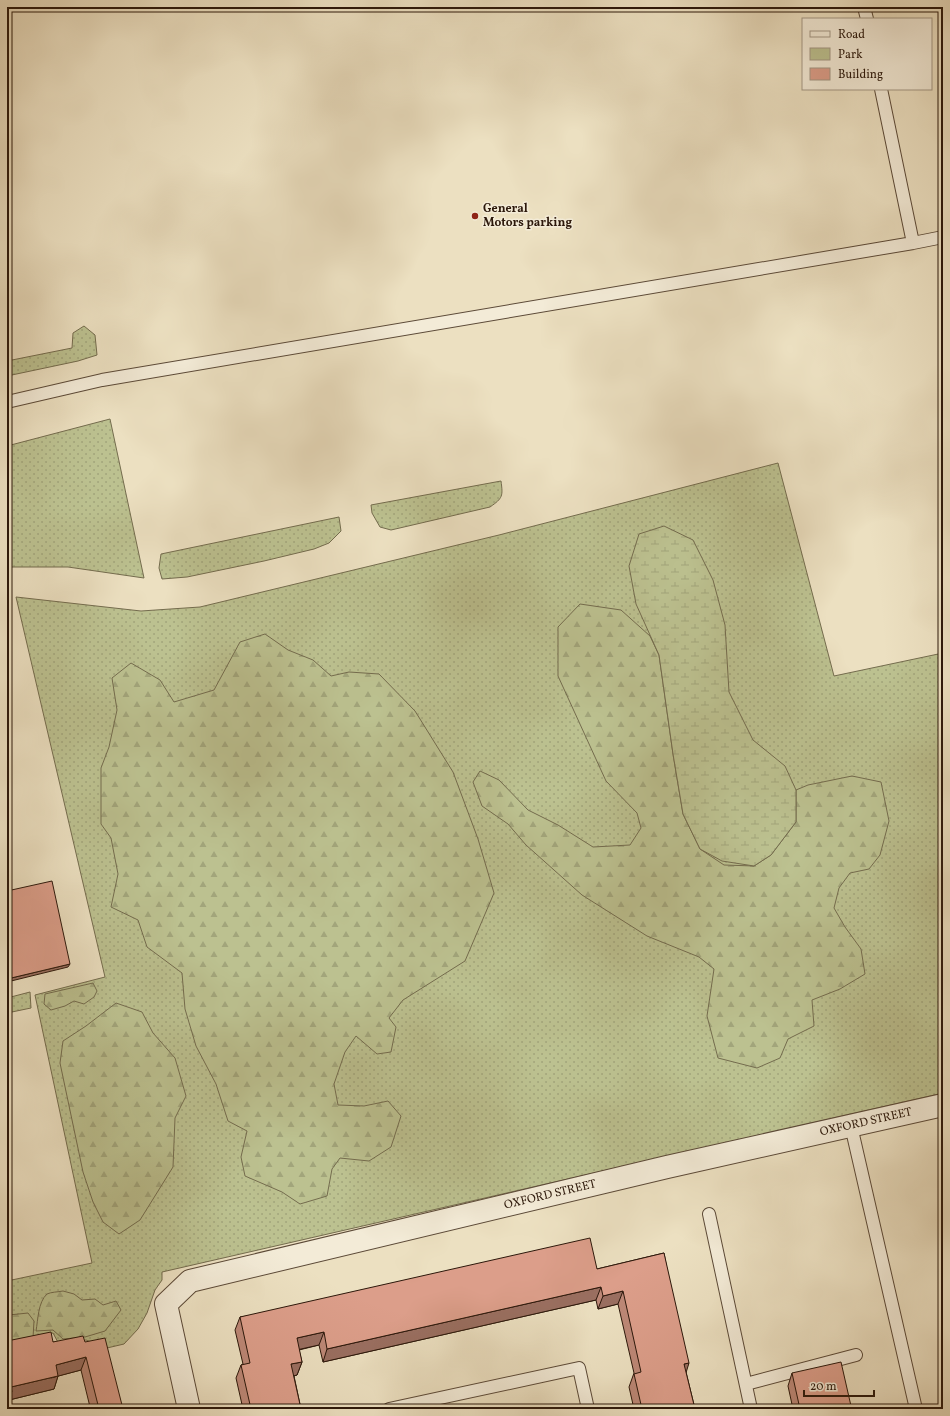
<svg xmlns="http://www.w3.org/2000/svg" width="950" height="1416" font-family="Vollkorn,serif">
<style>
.green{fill:url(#green-dots);stroke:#746c4e}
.forest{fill:url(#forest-firs);stroke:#746c4e}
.wetland{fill:url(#wetland-marsh);stroke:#746c4e}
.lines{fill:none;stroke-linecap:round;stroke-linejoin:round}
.service-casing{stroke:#5c4a38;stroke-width:14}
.minor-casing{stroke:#5c4a38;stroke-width:24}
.service{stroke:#f3ebd7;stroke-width:12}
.minor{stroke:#f3ebd7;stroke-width:22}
.wall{fill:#bd8877;stroke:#2c180b}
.shaded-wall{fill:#9a6f61;stroke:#2c180b}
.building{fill:#dc9e8a;stroke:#2c180b}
.poi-dot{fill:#8f2418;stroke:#f3ebd7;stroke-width:1.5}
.labels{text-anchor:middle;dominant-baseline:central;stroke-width:3;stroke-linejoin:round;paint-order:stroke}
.poi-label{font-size:12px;font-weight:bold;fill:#2c180b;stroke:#f3ebd7;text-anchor:start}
.street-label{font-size:12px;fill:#2c180b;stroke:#f3ebd7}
</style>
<defs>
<pattern id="green-dots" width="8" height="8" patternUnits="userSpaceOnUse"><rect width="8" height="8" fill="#bcc190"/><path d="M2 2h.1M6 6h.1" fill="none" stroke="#a2a57b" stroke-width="1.8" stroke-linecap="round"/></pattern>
<pattern id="forest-firs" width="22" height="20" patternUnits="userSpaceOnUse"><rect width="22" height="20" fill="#bcc190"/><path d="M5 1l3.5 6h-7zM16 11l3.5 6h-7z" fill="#a2a57b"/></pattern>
<pattern id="wetland-marsh" width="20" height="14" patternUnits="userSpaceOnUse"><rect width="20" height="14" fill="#bcc190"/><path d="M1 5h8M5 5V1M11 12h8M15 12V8" fill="none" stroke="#a2a57b"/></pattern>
</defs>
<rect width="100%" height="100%" fill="#ece0c1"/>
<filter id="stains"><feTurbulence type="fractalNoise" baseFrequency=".005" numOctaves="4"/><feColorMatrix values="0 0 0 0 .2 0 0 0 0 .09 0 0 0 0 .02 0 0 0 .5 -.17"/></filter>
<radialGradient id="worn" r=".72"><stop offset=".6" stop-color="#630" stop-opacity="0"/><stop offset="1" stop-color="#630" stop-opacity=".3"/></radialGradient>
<!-- green -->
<path class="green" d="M84 326 95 335 97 355 78 361 7 376V361L72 348 73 333Z
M110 419 144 578 68 567H7V446Z
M778 463 834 676 943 653V1093L162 1272V1280L155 1290 147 1313 138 1329 124 1344 107 1348 86 1340 60 1346 53 1333 7 1343V1281L92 1263 35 995 105 977 16 597 141 611 200 607 499 535Z
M501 481C503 496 503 498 490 507L391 530 380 527 372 513 371 505Z
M339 517 341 531 329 543 314 549 264 561 187 577 162 579 159 568 161 554Z
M30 992 31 1008 7 1013V998Z"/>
<!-- forest -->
<path class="forest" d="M580 604 621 610 650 636 659 655 673 754 683 814 700 849 724 865 754 866 771 855 796 822V790L808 785 852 776 881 782 889 821 880 855 869 869 850 873 839 888 834 908 845 927 861 949 865 974 840 989 812 1000 814 1026 788 1039 780 1058 757 1068 718 1058 707 1016 714 969 699 957 647 936 582 895 526 845 508 824 482 806 473 782 480 771 499 780 528 810 558 825 593 847 630 845 641 828 637 813 606 781 558 676V627Z
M265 634 288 650 313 660 331 676 349 672 379 674 415 711 453 772 478 839 494 893 465 961 403 1000 389 1018 396 1027 391 1052 377 1054 356 1036 345 1052 334 1084 338 1105 364 1106 388 1101 401 1116 391 1147 369 1161 340 1158 332 1169 327 1196 300 1204 282 1192 245 1176 241 1157 247 1131 228 1121 216 1084 196 1046 185 1009 182 973 147 947 138 920 111 907 118 874 111 838 101 824V768L109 747 117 710 112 678 131 663 160 680 174 702 214 690 240 642Z
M93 983 97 991 94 997 84 1004 74 1001 65 1006 51 1010 44 1004 45 994Z
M116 1003 142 1012 153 1033 175 1058 186 1096 175 1118 173 1167 140 1220 119 1234 103 1222 93 1202 83 1172 60 1063 63 1041 86 1026Z
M63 1291 74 1294 82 1300 95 1299 103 1305 116 1301 121 1310 105 1331 85 1337 63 1339 53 1330 36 1331C38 1320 38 1302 47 1294 51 1292 58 1292 63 1291Z
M7 1313 9 1315 28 1313 34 1321 33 1338 7 1345Z"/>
<!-- wetland -->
<path class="wetland" d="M664 526 693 540 713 580 725 625 729 692 753 740 785 766 796 790V822L771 855 754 866 722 861 700 849 683 814 673 754 659 655 636 604 629 566 639 534Z"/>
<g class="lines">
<!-- service casing -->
<g class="service-casing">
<path id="service" d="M864 7 867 19
M881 89 913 243
M7 402 102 380 913 243 943 237
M851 1126 916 1409
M709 1214 751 1409
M746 1384 856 1355
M389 1409 579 1368 588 1409"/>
</g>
<!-- minor casing -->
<g class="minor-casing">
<g id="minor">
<path id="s1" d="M189 1409 166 1304 190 1281 667 1167 943 1105"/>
</g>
</g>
<!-- service -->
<use href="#service" class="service"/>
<!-- minor -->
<use href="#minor" class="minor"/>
</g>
<!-- wall -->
<path class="wall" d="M664 1253 686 1372 695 1409H634L629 1387 634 1373 618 1304 598 1309 596 1300 323 1362 319 1345 299 1350 302 1362 297 1375 294 1376 301 1409H243L236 1378 241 1365 243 1364 235 1330 240 1317 597 1269Z
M7 1341 53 1342H85L123 1409 90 1407 81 1370 58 1376 54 1389 9 1400 7 1405Z
M792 1373 850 1409H793L788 1386Z"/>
<!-- shaded-wall -->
<path class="shaded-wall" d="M70 964 68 967 7 982V979Z
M601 1287 596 1300 323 1362 327 1349Z
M623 1291 618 1304 598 1309 603 1296Z
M324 1332 319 1345 292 1351 297 1338Z
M86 1357 81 1370 51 1378 56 1365Z
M302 1362 297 1375 286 1378 291 1364Z
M689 1363 685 1376 684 1364Z
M58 1376 54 1389 9 1400 7 1405V1393L11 1387Z
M851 1406 850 1409H844L845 1407Z"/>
<!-- building -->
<path class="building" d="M52 881 70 964 7 979V891Z
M590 1238 597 1269 664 1253 689 1363 684 1364 695 1409H642L634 1374 641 1372 623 1291 603 1296 601 1287 327 1349 324 1332 297 1338 302 1362 291 1364 301 1409H251L241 1365 250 1363 240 1317Z
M51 1332 53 1342 83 1336 85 1342 105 1338 123 1409H82L98 1405 86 1357 56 1365 58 1376 11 1387 12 1392 7 1393V1341Z
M841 1362 851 1406 845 1407V1409H800L792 1373Z"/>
<!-- markers -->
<circle class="poi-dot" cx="475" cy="216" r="4"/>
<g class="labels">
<!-- poi labels -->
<g class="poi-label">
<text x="483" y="209">General<tspan x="483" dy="14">Motors parking</tspan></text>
</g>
<!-- street labels -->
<g class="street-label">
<text stroke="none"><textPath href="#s1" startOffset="835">OXFORD STREET</textPath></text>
<text stroke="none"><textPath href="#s1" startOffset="511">OXFORD STREET</textPath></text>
</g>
</g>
<!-- margin -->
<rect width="950" height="1416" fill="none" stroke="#ece0c1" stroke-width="24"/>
<rect x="8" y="8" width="934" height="1400" fill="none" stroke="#2c180b" stroke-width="2"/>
<rect x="12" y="12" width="926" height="1392" fill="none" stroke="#2c180b"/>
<!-- legend -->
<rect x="802" y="18" width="130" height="72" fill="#f3ebd7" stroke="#a39785"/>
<rect x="810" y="31" width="20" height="6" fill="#f3ebd7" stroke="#a39785"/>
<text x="838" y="38" font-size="12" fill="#2c180b">Road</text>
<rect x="810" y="48" width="20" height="12" fill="#bcc190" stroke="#a39785"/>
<text x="838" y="58" font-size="12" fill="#2c180b">Park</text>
<rect x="810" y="68" width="20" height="12" fill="#dc9e8a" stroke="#a39785"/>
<text x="838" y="78" font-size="12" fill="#2c180b">Building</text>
<!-- scale -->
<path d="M804 1390v6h70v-6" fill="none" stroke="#2c180b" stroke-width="2"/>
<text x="810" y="1390" font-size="12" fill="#2c180b" stroke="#f3ebd7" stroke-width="3" paint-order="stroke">20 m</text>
<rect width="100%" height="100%" filter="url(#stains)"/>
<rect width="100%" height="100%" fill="url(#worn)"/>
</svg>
